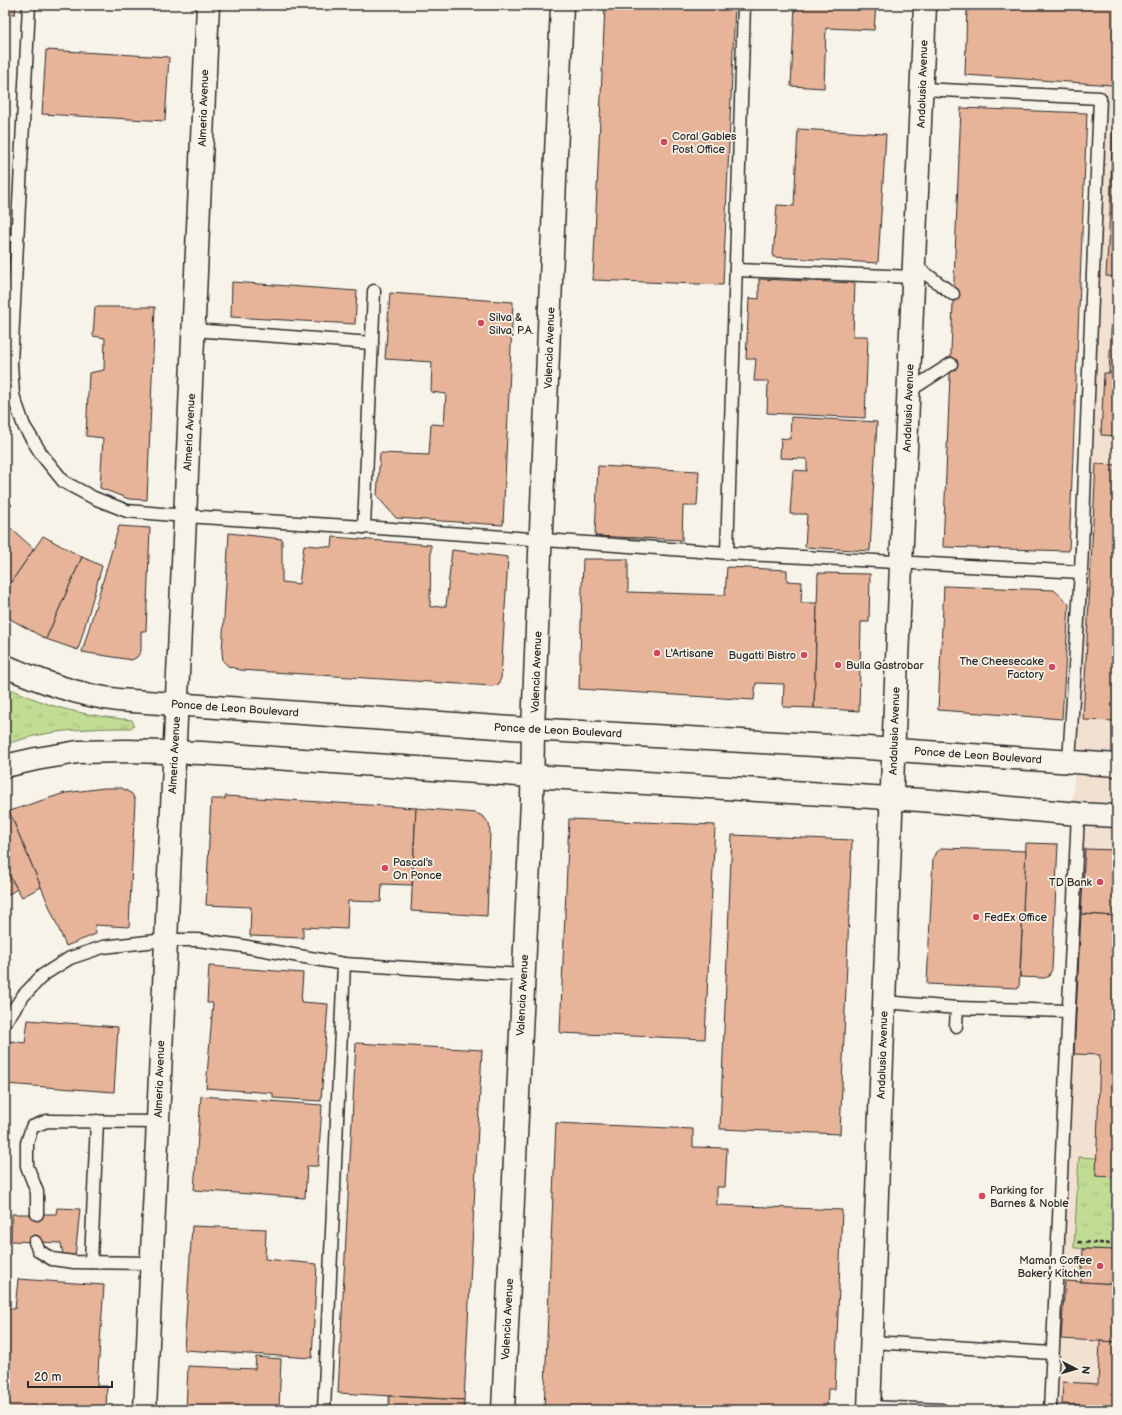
<svg xmlns="http://www.w3.org/2000/svg" width="1122" height="1415" font-family="'Balsamiq Sans',sans-serif">
	<defs>
		<pattern id="grass-tufts" width="24" height="20" patternUnits="userSpaceOnUse"><rect width="24" height="20" fill="#c1dc93"/><path d="M3 7l-1-3M5 7V3M7 7l1-3M15 17l-1-3M17 17v-4M19 17l1-3" fill="none" stroke="#a6bd7f"/></pattern>
	</defs>
	<rect width="100%" height="100%" fill="#f7f3e8"/>
	<filter id="ink" filterUnits="userSpaceOnUse"><feTurbulence type="fractalNoise" baseFrequency=".025" numOctaves="2"/><feDisplacementMap in="SourceGraphic" scale="8" xChannelSelector="R" yChannelSelector="G"/><feConvolveMatrix kernelMatrix="1 2 1 2 8 2 1 2 1" color-interpolation-filters="sRGB"/></filter>
	<g filter="url(#ink)">
		<path fill="#f2e0d0" d="M1107 5H1117V1410H1047Z"/>
		<g fill="url(#grass-tufts)" stroke="#76845f">
			<path d="M5 687C19 692 33 699 48 704 75 713 103 717 132 720L134 725 131 728C102 728 73 729 44 734 31 736 18 741 5 744Z"/>
			<path d="M1079 1157 1097 1158 1096 1176 1117 1177V1250L1074 1248Z"/>
		</g>
		<g fill="#e7b499" stroke="#2b2b2b">
			<path d="M5 5H16L15 14H5Z"/>
			<path d="M605 5H735L723 285 593 280Z"/>
			<path d="M795 5H876L874 30 826 28 824 88 791 86Z"/>
			<path d="M967 5H1117V116H1113V85L965 75Z"/>
			<path d="M46 50 169 57 165 121 42 114Z"/>
			<path d="M961 108 1087 113 1069 551 943 547Z"/>
			<path d="M1113 116H1117V214L1110 213Z"/>
			<path d="M798 129 886 134 878 263 773 257 777 205 794 206Z"/>
			<path d="M1110 213 1117 214V277L1106 276Z"/>
			<path d="M1114 277H1117V373H1109Z"/>
			<path d="M759 279 855 283 853 336H868L865 418 767 413 768 381H754L756 359H746L749 298 759 299Z"/>
			<path d="M232 282 357 291 355 324 231 317Z"/>
			<path d="M390 293 513 302 503 525 396 518 377 496 380 453 429 455 431 424 444 425 446 394 431 392 432 362 385 359Z"/>
			<path d="M95 307H155L147 500 129 499 100 488 103 438 86 436 89 373 104 370 105 338 93 336Z"/>
			<path d="M1104 373H1117V436L1101 435Z"/>
			<path d="M791 417 877 422 870 551 805 547 807 514H790L793 470 807 471V459L780 458 781 438 790 439Z"/>
			<path d="M1096 464 1117 465V721L1083 720Z"/>
			<path d="M598 466 699 471 697 506H683L682 540 595 536Z"/>
			<path d="M5 497 12 505 5 511Z"/>
			<path d="M5 523 34 549 5 591Z"/>
			<path d="M119 526 150 528 146 631H141V651L137 657 132 660 82 652Z"/>
			<path d="M229 533 282 539V582L299 584 304 545 332 547 333 537 431 545 430 607 446 606 452 550 508 557 501 678 498 685 492 686 240 670 228 666 223 661 222 652Z"/>
			<path d="M43 536 82 557 46 639 5 616V591Z"/>
			<path d="M82 557 102 566 78 650 46 639Z"/>
			<path d="M583 559H628V592L725 595 727 567 787 570V581L802 582 801 603H817L814 708 783 707 784 684 756 683 754 700 579 689Z"/>
			<path d="M818 573 870 574 869 622H861L859 711 814 708Z"/>
			<path d="M944 586 1054 590 1069 604 1062 719 938 710Z"/>
			<path d="M104 788H122L132 794 135 800 129 927 95 925 96 934 66 946 9 811 65 793Z"/>
			<path d="M225 796 416 808 412 885 382 884 381 902 348 901 347 929 303 927V938L250 936 251 907 206 905 211 799H225Z"/>
			<path d="M416 808 476 813 484 817 489 824 490 832 487 916 411 911Z"/>
			<path d="M9 811 41 887 22 897 5 868V813Z"/>
			<path d="M569 819 715 825 705 1039 560 1033Z"/>
			<path d="M732 835 852 840 840 1134 720 1129Z"/>
			<path d="M1026 843 1058 844 1052 969 1049 976 1045 978 1020 977Z"/>
			<path d="M943 848 1026 851 1019 988 927 984 933 858 936 852Z"/>
			<path d="M1085 849 1117 850V916L1081 914Z"/>
			<path d="M5 868 17 889 5 897Z"/>
			<path d="M5 912 10 918 5 923Z"/>
			<path d="M1081 914 1117 916V1177L1096 1176 1100 1055 1074 1054Z"/>
			<path d="M209 966 303 973 301 1002 328 1004 321 1101 273 1098V1093L206 1088 213 1003H207Z"/>
			<path d="M28 1020 118 1027 114 1092 5 1084V1058L11 1041 25 1043Z"/>
			<path d="M356 1043 482 1050 464 1400 338 1393Z"/>
			<path d="M201 1096 322 1105 318 1166H307L305 1198 194 1190Z"/>
			<path d="M556 1123 693 1129V1147L727 1148 725 1187H717V1205L842 1210 835 1389H828L827 1410H544Z"/>
			<path d="M57 1208 80 1209 75 1257 63 1256 61 1243 11 1241 12 1214H56Z"/>
			<path d="M192 1226 266 1229 265 1259 317 1264 312 1358 184 1350Z"/>
			<path d="M1083 1249 1117 1250V1284L1081 1282Z"/>
			<path d="M18 1279 104 1285 97 1386H107L106 1410H5V1308L15 1309Z"/>
			<path d="M1065 1281 1117 1284V1342L1061 1339Z"/>
			<path d="M1100 1341 1117 1342V1407L1062 1404 1063 1382 1098 1384Z"/>
			<path d="M256 1357 281 1359 279 1410H186L188 1366 255 1369Z"/>
			<path d="M389 1396 464 1400V1410H389Z"/>
			<path d="M1078 1405 1117 1407V1410H1078Z"/>
		</g>
		<g fill="none" stroke-linecap="round" stroke-linejoin="round">
			<g stroke="#2b2b2b" stroke-width="15">
				<g id="lane">
					<path d="M29 5 11 363 13 395 24 426 42 455 64 482 94 498 127 511 185 516 364 527 727 553 1081 572"/>
					<path d="M922 89 1100 98 1081 572 1069 761"/>
					<path d="M914 265 953 294"/>
					<path d="M736 270 913 277"/>
					<path d="M193 330 372 343"/>
					<path d="M909 391 951 364"/>
					<path d="M364 527 374 291"/>
					<path d="M727 553 744 5"/>
					<path d="M884 1002 957 1008 956 1026"/>
					<path d="M957 1008 1068 1011"/>
					<path d="M5 1022 23 996 43 975 70 958 103 947 165 940H197L237 945 344 964 523 975"/>
					<path d="M37 1214V1192L27 1166V1143L32 1127 47 1121 157 1122"/>
					<path d="M35 1242 39 1251 52 1259 74 1262 152 1263"/>
					<path d="M91 1262 97 1121"/>
					<path d="M872 1342 1052 1353"/>
					<path d="M870 1407 942 1410"/>
					<path d="M324 1410 344 964"/>
					<path d="M1050 1410 1078 814"/>
				</g>
			</g>
			<g stroke="#2b2b2b" stroke-width="25">
				<g id="street">
					<path d="M145 1410 208 5"/>
					<path d="M503 1410 532 801 533 729 562 5"/>
				</g>
			</g>
			<g stroke="#2b2b2b" stroke-width="25">
				<g id="secondary">
					<path d="M5 666C42 682 78 695 118 700L511 728 867 748 1117 765"/>
					<path d="M5 766 36 759 78 752 126 751 202 753 532 776 921 800 1078 814 1117 816"/>
					<path d="M869 1410 895 706 925 5"/>
				</g>
			</g>
			<path stroke="#2b2b2b" stroke-width="2.5" stroke-dasharray="4 3" stroke-linecap="butt" d="M1078 1242 1117 1244"/>
			<use href="#lane" stroke="#f7f3e8" stroke-width="12"/>
			<use href="#street" stroke="#f7f3e8" stroke-width="22"/>
			<use href="#secondary" stroke="#f7f3e8" stroke-width="22"/>
		</g>
	</g>
	<g fill="#d1495b" stroke="#f7f3e8" stroke-width="1.5">
		<circle cx="664" cy="142" r="4"/>
		<circle cx="481" cy="323" r="4"/>
		<circle cx="657" cy="653" r="4"/>
		<circle cx="804" cy="655" r="4"/>
		<circle cx="838" cy="665" r="4"/>
		<circle cx="1052" cy="667" r="4"/>
		<circle cx="385" cy="868" r="4"/>
		<circle cx="1100" cy="882" r="4"/>
		<circle cx="976" cy="917" r="4"/>
		<circle cx="982" cy="1196" r="4"/>
		<circle cx="1100" cy="1266" r="4"/>
	</g>
	<g text-anchor="middle" stroke-width="3.5" stroke-linejoin="round" paint-order="stroke">
		<g font-size="11" fill="#2b2b2b" stroke="#f7f3e8">
			<text transform="translate(922 84) rotate(-88)" y="4">Andalusia Avenue</text>
			<text transform="translate(203 108) rotate(-88)" y="4">Almeria Avenue</text>
			<text transform="translate(549 348) rotate(-88)" y="4">Valencia Avenue</text>
			<text transform="translate(908 408) rotate(-88)" y="4">Andalusia Avenue</text>
			<text transform="translate(189 432) rotate(-87)" y="4">Almeria Avenue</text>
			<text transform="translate(536 672) rotate(-88)" y="4">Valencia Avenue</text>
			<text transform="translate(235 708) rotate(4)" y="4">Ponce de Leon Boulevard</text>
			<text transform="translate(558 730) rotate(3)" y="4">Ponce de Leon Boulevard</text>
			<text transform="translate(894 731) rotate(-88)" y="4">Andalusia Avenue</text>
			<text transform="translate(174 755) rotate(-87)" y="4">Almeria Avenue</text>
			<text transform="translate(978 755) rotate(4)" y="4">Ponce de Leon Boulevard</text>
			<text transform="translate(522 995) rotate(-87)" y="4">Valencia Avenue</text>
			<text transform="translate(882 1055) rotate(-88)" y="4">Andalusia Avenue</text>
			<text transform="translate(159 1079) rotate(-88)" y="4">Almeria Avenue</text>
			<text transform="translate(507 1319) rotate(-87)" y="4">Valencia Avenue</text>
		</g>
		<g font-size="11" fill="#2b2b2b" stroke="#f7f3e8" text-anchor="start">
			<text x="672" y="140">Coral Gables<tspan x="672" dy="13">Post Office</tspan></text>
			<text x="489" y="321">Silva &amp;<tspan x="489" dy="13">Silva, P.A.</tspan></text>
			<text x="665" y="657">L'Artisane</text>
			<text x="796" y="659" text-anchor="end">Bugatti Bistro</text>
			<text x="1044" y="665" text-anchor="end">The Cheesecake<tspan x="1044" dy="13">Factory</tspan></text>
			<text x="846" y="669">Bulla Gastrobar</text>
			<text x="393" y="866">Pascal's<tspan x="393" dy="13">On Ponce</tspan></text>
			<text x="1092" y="886" text-anchor="end">TD Bank</text>
			<text x="984" y="921">FedEx Office</text>
			<text x="990" y="1194">Parking for<tspan x="990" dy="13">Barnes &amp; Noble</tspan></text>
			<text x="1092" y="1264" text-anchor="end">Maman Coffee<tspan x="1092" dy="13">Bakery Kitchen</tspan></text>
		</g>
	</g>
	<rect width="1122" height="1415" fill="none" stroke="#f7f3e8" stroke-width="20"/>
	<rect x="10" y="10" width="1102" height="1395" fill="none" stroke="#2b2b2b" stroke-width="1.5" filter="url(#ink)"/>
	<g transform="translate(1076 1369) rotate(96)" stroke="#f7f3e8" stroke-width="3" paint-order="stroke">
	<path d="M0-3L7 15L0 10L-7 15Z" fill="#2b2b2b"/>
	<text y="-6" font-size="11" font-weight="bold" text-anchor="middle" fill="#2b2b2b">N</text>
	</g>
	<path d="M28 1381v6h84v-6" fill="none" stroke="#2b2b2b" stroke-width="2"/>
	<text x="34" y="1381" font-size="12" fill="#2b2b2b" stroke="#f7f3e8" stroke-width="3" paint-order="stroke">20 m</text>
</svg>
